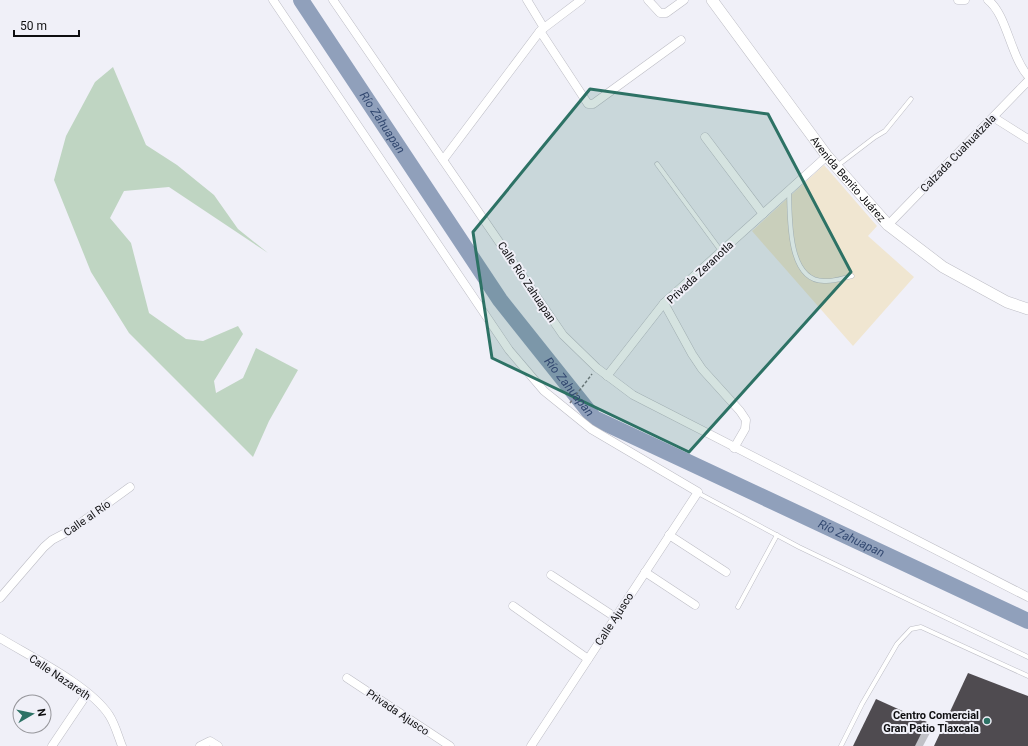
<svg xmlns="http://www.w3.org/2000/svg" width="1028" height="746" font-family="Roboto,sans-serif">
	<rect width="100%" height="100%" fill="#f0f0f8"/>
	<path fill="#f0e6d1" d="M824 165 877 226 868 236 914 277 853 346 752 231Z"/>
	<path fill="#bfd5c2" d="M113 67 146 145 177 165 214 195 238 229 268 253 169 187 124 191 110 218 131 243 149 313 186 339 203 341 238 326 243 334 214 381 216 393 243 378 256 348 298 370 269 421 253 457 129 333 91 272 54 180 66 136 95 82Z"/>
	<path fill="#0003" d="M926 723 932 729 923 746H854Z"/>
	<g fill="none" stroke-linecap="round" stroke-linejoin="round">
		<path stroke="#90a0bb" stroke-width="16" id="s1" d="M301 0 500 300 594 418 1028 621"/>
	</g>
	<g fill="#4f4b50">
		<path d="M968 673 1028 696V746H934Z"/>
		<path d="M876 699 927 722 915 746H853Z"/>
	</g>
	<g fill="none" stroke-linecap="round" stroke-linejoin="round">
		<g stroke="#bdbdc5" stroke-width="5">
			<g id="service">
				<path d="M657 164 721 251"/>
				<path d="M837 166 875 137 885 131 911 99"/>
				<path d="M789 191C790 216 787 281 824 281 833 282 843 278 852 276"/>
				<path d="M698 493 799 547 1028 657"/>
				<path d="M738 607 777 535"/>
				<path d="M841 746 862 704 897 644 911 629 921 627 1028 676"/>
			</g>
		</g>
		<g stroke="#bdbdc5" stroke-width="9">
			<g id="minor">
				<path d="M273 0 509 350 544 391 591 429 698 492 531 746"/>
				<path d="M333 0 563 335 597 368 633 395 1028 597"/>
				<path d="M527 0 544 28"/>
				<path d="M648 0 660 13H666L684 0"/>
				<path d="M958 0H965"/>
				<path d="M988 0C1007 15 1010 55 1028 76"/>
				<path d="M540 31 588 104H593L681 40"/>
				<path d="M993 117 1028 139"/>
				<path d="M705 137 763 214"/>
				<path d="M443 160 540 31 581 0"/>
				<path d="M888 225 1028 81"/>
				<path d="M664 303 692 354 702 369 740 411 746 420 745 429 734 448"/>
				<path d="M607 376 664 303 827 156"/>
				<path d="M669 535 726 572"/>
				<path d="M645 572 695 605"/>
				<path d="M551 575 615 617"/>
				<path d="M0 598 44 547 52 540 71 530 130 487"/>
				<path d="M513 606 588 659"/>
				<path d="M0 638C31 657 89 685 109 715 115 724 118 736 122 746"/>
				<path d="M347 678 450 746"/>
				<path d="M52 746 87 694"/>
				<path d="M200 746 210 741 218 746"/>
			</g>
		</g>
		<g stroke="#bdbdc5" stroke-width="12">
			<g id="secondary">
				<path id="s2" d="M712 0 827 156 888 225 943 267 1007 302 1028 309"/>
			</g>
		</g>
		<path stroke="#75757a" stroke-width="1.5" stroke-dasharray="3 2" stroke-linecap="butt" d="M570 403 592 374"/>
		<use href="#service" stroke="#fff" stroke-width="4"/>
		<use href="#minor" stroke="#fff" stroke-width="8"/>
		<use href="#secondary" stroke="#fff" stroke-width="11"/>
	</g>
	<path fill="#2d7265" fill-opacity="0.2" stroke="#2d7265" stroke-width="3" stroke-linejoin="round" d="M590 89 768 114 851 272 689 452 492 358 473 232Z"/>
	<circle fill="#2d7265" stroke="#f0f0f8" stroke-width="1.5" cx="987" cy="721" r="4"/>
	<g text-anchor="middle" stroke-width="4" stroke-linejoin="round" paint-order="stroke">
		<g font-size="11" fill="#0e0e10" stroke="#f0f0f8">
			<text transform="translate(958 153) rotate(-46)" y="4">Calzada Cuahuatzala</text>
			<text dy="4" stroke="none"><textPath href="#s2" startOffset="225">Avenida Benito Juárez</textPath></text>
			<text transform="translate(700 272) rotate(-43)" y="4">Privada Zeranotla</text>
			<text transform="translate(527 282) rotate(56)" y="4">Calle Río Zahuapan</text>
			<text transform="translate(87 518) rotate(-35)" y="4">Calle al Río</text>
			<text transform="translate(614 619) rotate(-57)" y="4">Calle Ajusco</text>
			<text transform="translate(60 677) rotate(34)" y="4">Calle Nazareth</text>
			<text transform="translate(398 712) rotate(34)" y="4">Privada Ajusco</text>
		</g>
		<g font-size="11" font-weight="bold" fill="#0e0e10" stroke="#f0f0f8" text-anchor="end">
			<text x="979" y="719">Centro Comercial<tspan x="979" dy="13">Gran Patio Tlaxcala</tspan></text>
		</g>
		<g font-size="12" font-style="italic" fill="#334971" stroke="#f0f0f8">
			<text dy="4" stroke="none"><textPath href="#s1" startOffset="147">Río Zahuapan</textPath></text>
			<text dy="4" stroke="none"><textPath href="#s1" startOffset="471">Río Zahuapan</textPath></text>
			<text dy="4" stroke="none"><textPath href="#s1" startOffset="795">Río Zahuapan</textPath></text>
		</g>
	</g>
	<g transform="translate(32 714) rotate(81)"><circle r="19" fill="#f0f0f8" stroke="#96969b"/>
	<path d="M0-3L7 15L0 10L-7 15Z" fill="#2d7265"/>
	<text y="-6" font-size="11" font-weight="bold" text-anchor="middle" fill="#0e0e10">N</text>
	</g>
	<path d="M14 30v6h65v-6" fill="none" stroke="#0e0e10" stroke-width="2"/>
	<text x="20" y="30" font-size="12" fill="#0e0e10" stroke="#f0f0f8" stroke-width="3" paint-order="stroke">50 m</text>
</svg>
